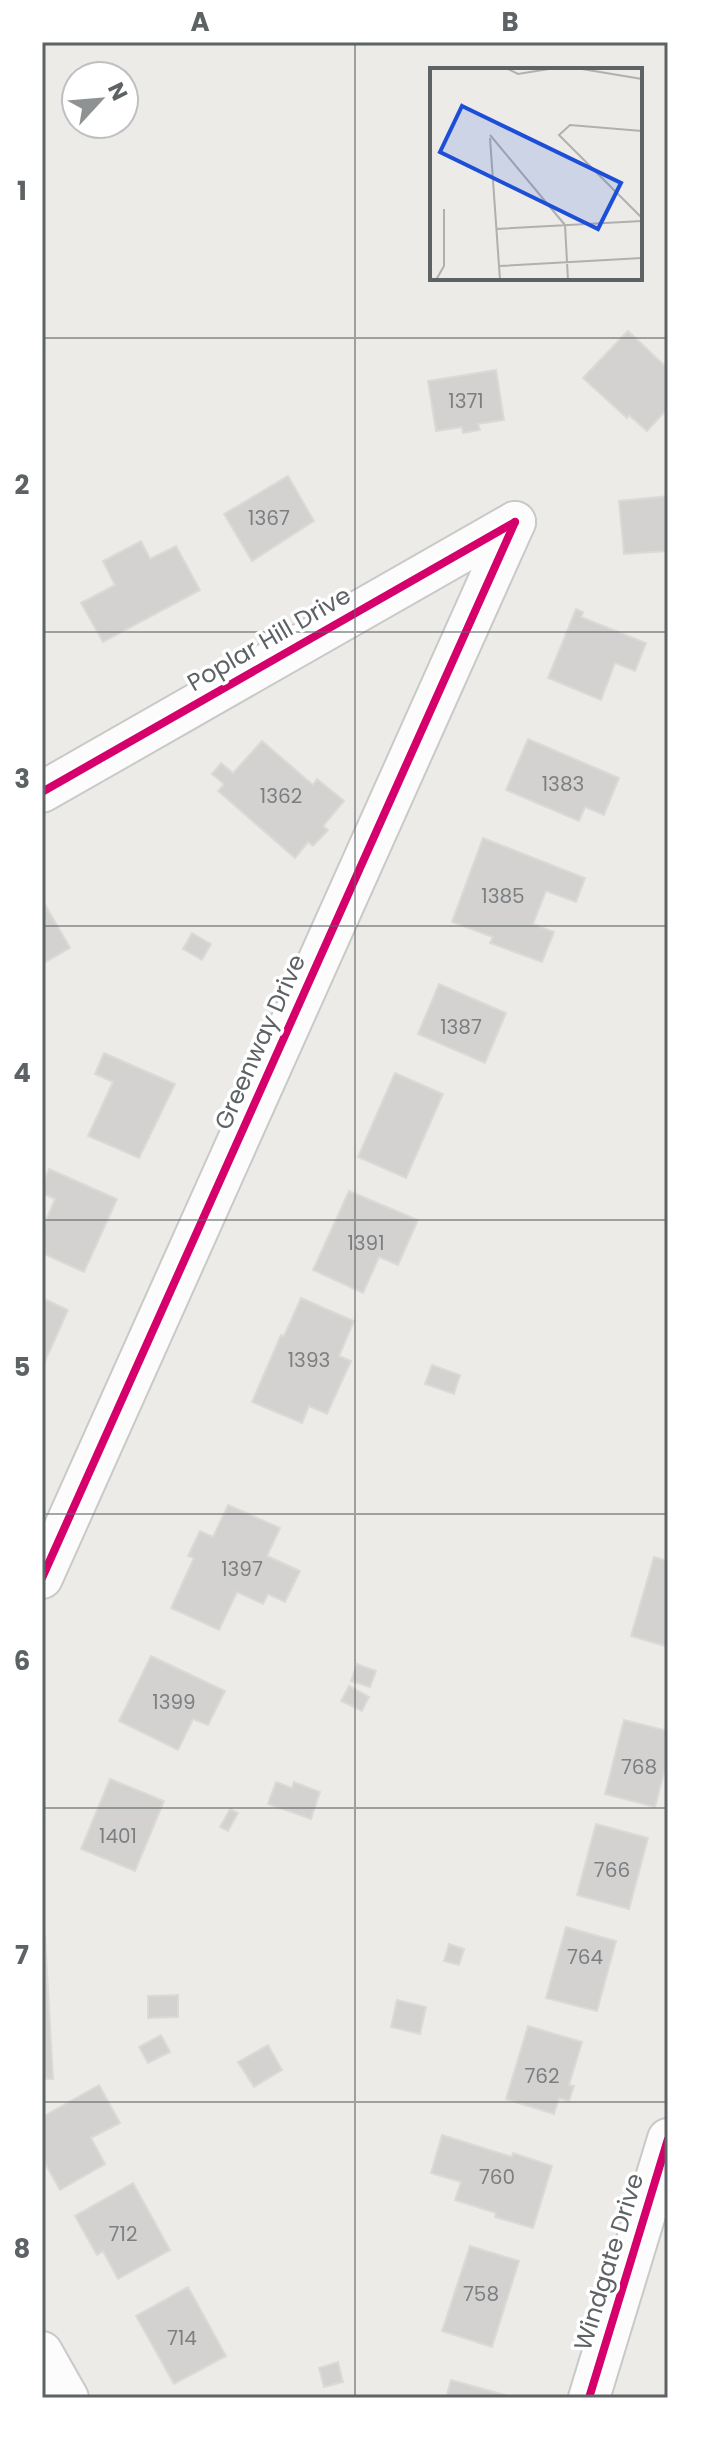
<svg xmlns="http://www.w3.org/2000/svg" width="710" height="2440" font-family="Poppins,sans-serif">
	<rect width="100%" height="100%" fill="#edebe8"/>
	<g fill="#d3d2d1" stroke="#dcdad7" stroke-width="2">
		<path d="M628 331 668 369V408L647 431 629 415 627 418 583 378Z"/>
		<path d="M496 370 504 420 478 424 480 430 463 433 462 427 436 431 428 381Z"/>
		<path d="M288 476 314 521 252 561 224 514Z"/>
		<path d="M668 496V551L624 554 619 501Z"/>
		<path d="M141 541 150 559 176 546 200 590 103 642 81 603 115 585 103 561Z"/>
		<path d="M576 609 583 612 581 617 646 643 635 671 615 663 601 700 548 678Z"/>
		<path d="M528 739 619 778 604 815 585 807 579 821 506 790Z"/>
		<path d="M262 741 313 785 317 779 344 801 323 826 328 830 313 846 308 842 295 858 218 791 224 784 212 774 221 763 233 773Z"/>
		<path d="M483 838 585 878 576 902 546 891 533 924 554 932 542 962 490 943 493 937 452 922Z"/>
		<path d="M43 901 70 948 42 964V902Z"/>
		<path d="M192 933 211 944 202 960 183 949Z"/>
		<path d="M439 984 506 1013 485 1063 418 1034Z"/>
		<path d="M104 1053 175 1084 139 1158 88 1136 113 1082 95 1074Z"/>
		<path d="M395 1073 443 1094 406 1178 358 1157Z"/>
		<path d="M49 1169 117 1199 84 1272 42 1253V1230L55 1199 42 1193V1184Z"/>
		<path d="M349 1191 418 1220 398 1265 379 1257 363 1293 313 1270Z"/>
		<path d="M42 1298 68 1310 42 1368Z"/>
		<path d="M301 1298 354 1321 339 1356 351 1361 327 1414 309 1406 302 1423 252 1402 281 1335 284 1336Z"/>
		<path d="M432 1365 460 1375 454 1394 425 1384Z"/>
		<path d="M228 1505 280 1528 267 1556 300 1571 285 1602 268 1594 263 1604 237 1592 219 1630 171 1608 194 1558 188 1556 200 1531 213 1537Z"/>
		<path d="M654 1557 668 1561V1647L631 1636Z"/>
		<path d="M151 1656 225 1691 208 1725 193 1719 178 1750 119 1721Z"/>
		<path d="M357 1664 376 1671 370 1687 351 1681Z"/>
		<path d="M349 1686 369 1697 362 1711 341 1701Z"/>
		<path d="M624 1720 668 1731V1757L655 1807 605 1794Z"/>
		<path d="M110 1779 164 1801 135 1871 81 1849Z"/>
		<path d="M276 1782 292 1788 294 1782 320 1792 311 1819 268 1804Z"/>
		<path d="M230 1809 238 1813 228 1831 220 1827Z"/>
		<path d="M596 1824 648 1838 629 1909 577 1895Z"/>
		<path d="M566 1927 616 1941 597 2011 546 1998Z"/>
		<path d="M42 1936H45L53 2079H42Z"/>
		<path d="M449 1944 464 1949 459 1965 444 1961Z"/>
		<path d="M178 1995V2017L148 2018V1996Z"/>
		<path d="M397 2000 426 2007 420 2034 391 2027Z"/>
		<path d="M528 2026 582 2042 569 2085 574 2086 569 2101 559 2098 554 2114 506 2099Z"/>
		<path d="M161 2035 170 2052 148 2063 139 2047Z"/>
		<path d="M268 2045 282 2070 254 2087 238 2062Z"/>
		<path d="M99 2085 120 2123 91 2138 105 2164 60 2190 42 2158V2117Z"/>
		<path d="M442 2135 512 2157 513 2153 552 2166 533 2228 495 2217 496 2213 455 2200 461 2182 431 2173Z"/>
		<path d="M133 2183 170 2250 118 2279 103 2251 97 2255 75 2216Z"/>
		<path d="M470 2246 519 2261 492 2347 442 2331Z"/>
		<path d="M188 2287 226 2356 174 2384 136 2316Z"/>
		<path d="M338 2362 343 2382 324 2387 319 2368Z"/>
		<path d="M451 2380 505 2395 504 2398H446Z"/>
	</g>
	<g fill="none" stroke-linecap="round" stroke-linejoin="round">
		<g stroke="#c9c9c8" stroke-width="44">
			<g id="minor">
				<path d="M42 792 515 522"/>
				<path d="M42 1578 515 522"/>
				<path d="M42 2352 68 2398"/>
				<path d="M589 2398 668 2139"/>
			</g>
		</g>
		<use href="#minor" stroke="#fcfcfc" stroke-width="40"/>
		<g stroke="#fff" stroke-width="13">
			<g id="cycleway">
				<path d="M42 792 515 522"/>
				<path d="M42 1578 515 522"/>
				<path d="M589 2398 668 2139"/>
			</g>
		</g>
		<use href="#cycleway" stroke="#d6006c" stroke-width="8"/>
	</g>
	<path fill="none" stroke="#5d6265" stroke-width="2" stroke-opacity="0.55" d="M355 42V2398M42 338H668M42 632H668M42 926H668M42 1220H668M42 1514H668M42 1808H668M42 2102H668"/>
	<g text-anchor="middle" stroke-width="7" stroke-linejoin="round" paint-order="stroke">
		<g font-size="20" fill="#7c7f81">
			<text x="466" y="408">1371</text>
			<text x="269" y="525">1367</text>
			<text x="563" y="791">1383</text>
			<text x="281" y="803">1362</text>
			<text x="503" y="903">1385</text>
			<text x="461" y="1034">1387</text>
			<text x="366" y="1250">1391</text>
			<text x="309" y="1367">1393</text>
			<text x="242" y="1576">1397</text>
			<text x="174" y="1709">1399</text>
			<text x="639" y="1774">768</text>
			<text x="118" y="1843">1401</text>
			<text x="612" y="1877">766</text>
			<text x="585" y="1964">764</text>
			<text x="542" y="2083">762</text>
			<text x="497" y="2184">760</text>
			<text x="123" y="2241">712</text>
			<text x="481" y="2301">758</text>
			<text x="182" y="2345">714</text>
		</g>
		<g font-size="24" fill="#5d6265" stroke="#fff">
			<text transform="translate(269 639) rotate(-30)" y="8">Poplar Hill Drive</text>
			<text transform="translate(260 1042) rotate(-66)" y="8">Greenway Drive</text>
			<text transform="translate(609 2262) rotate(-73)" y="8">Windgate Drive</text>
		</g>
	</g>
	<g transform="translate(430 68)">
		<rect width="212" height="212" fill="#edebe8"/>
		<path fill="none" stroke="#afb0b0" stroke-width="2" d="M76 0 88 6 125 0M146 0 212 11M212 63 140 57 129 67 212 150M60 67 135 157 138 212M60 70 70 212M66 161 212 153M69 198 212 190M6 212 14 198V141"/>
		<path fill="#1d4ed8" fill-opacity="0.15" stroke="#1d4ed8" stroke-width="4" d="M32 38 191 115 168 161 10 84Z"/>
		<rect width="212" height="212" fill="none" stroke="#5d6265" stroke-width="4"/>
	</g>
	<rect width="710" height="2440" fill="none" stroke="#ffffff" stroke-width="88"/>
	<g transform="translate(100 100) rotate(64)"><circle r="38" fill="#ffffff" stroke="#bec0c1" stroke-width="2"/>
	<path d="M0-6L14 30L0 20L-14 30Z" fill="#8f9293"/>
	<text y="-12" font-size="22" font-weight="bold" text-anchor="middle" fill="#5d6265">N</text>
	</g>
	<rect x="44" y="44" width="622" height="2352" fill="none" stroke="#5d6265" stroke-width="3"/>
	<g font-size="26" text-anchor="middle" font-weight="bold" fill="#5d6265">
		<text x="200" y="31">A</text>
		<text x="510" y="31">B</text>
		<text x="22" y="200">1</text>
		<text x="22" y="494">2</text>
		<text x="22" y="788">3</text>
		<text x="22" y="1082">4</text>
		<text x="22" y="1376">5</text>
		<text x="22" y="1670">6</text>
		<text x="22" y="1964">7</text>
		<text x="22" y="2258">8</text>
	</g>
</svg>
